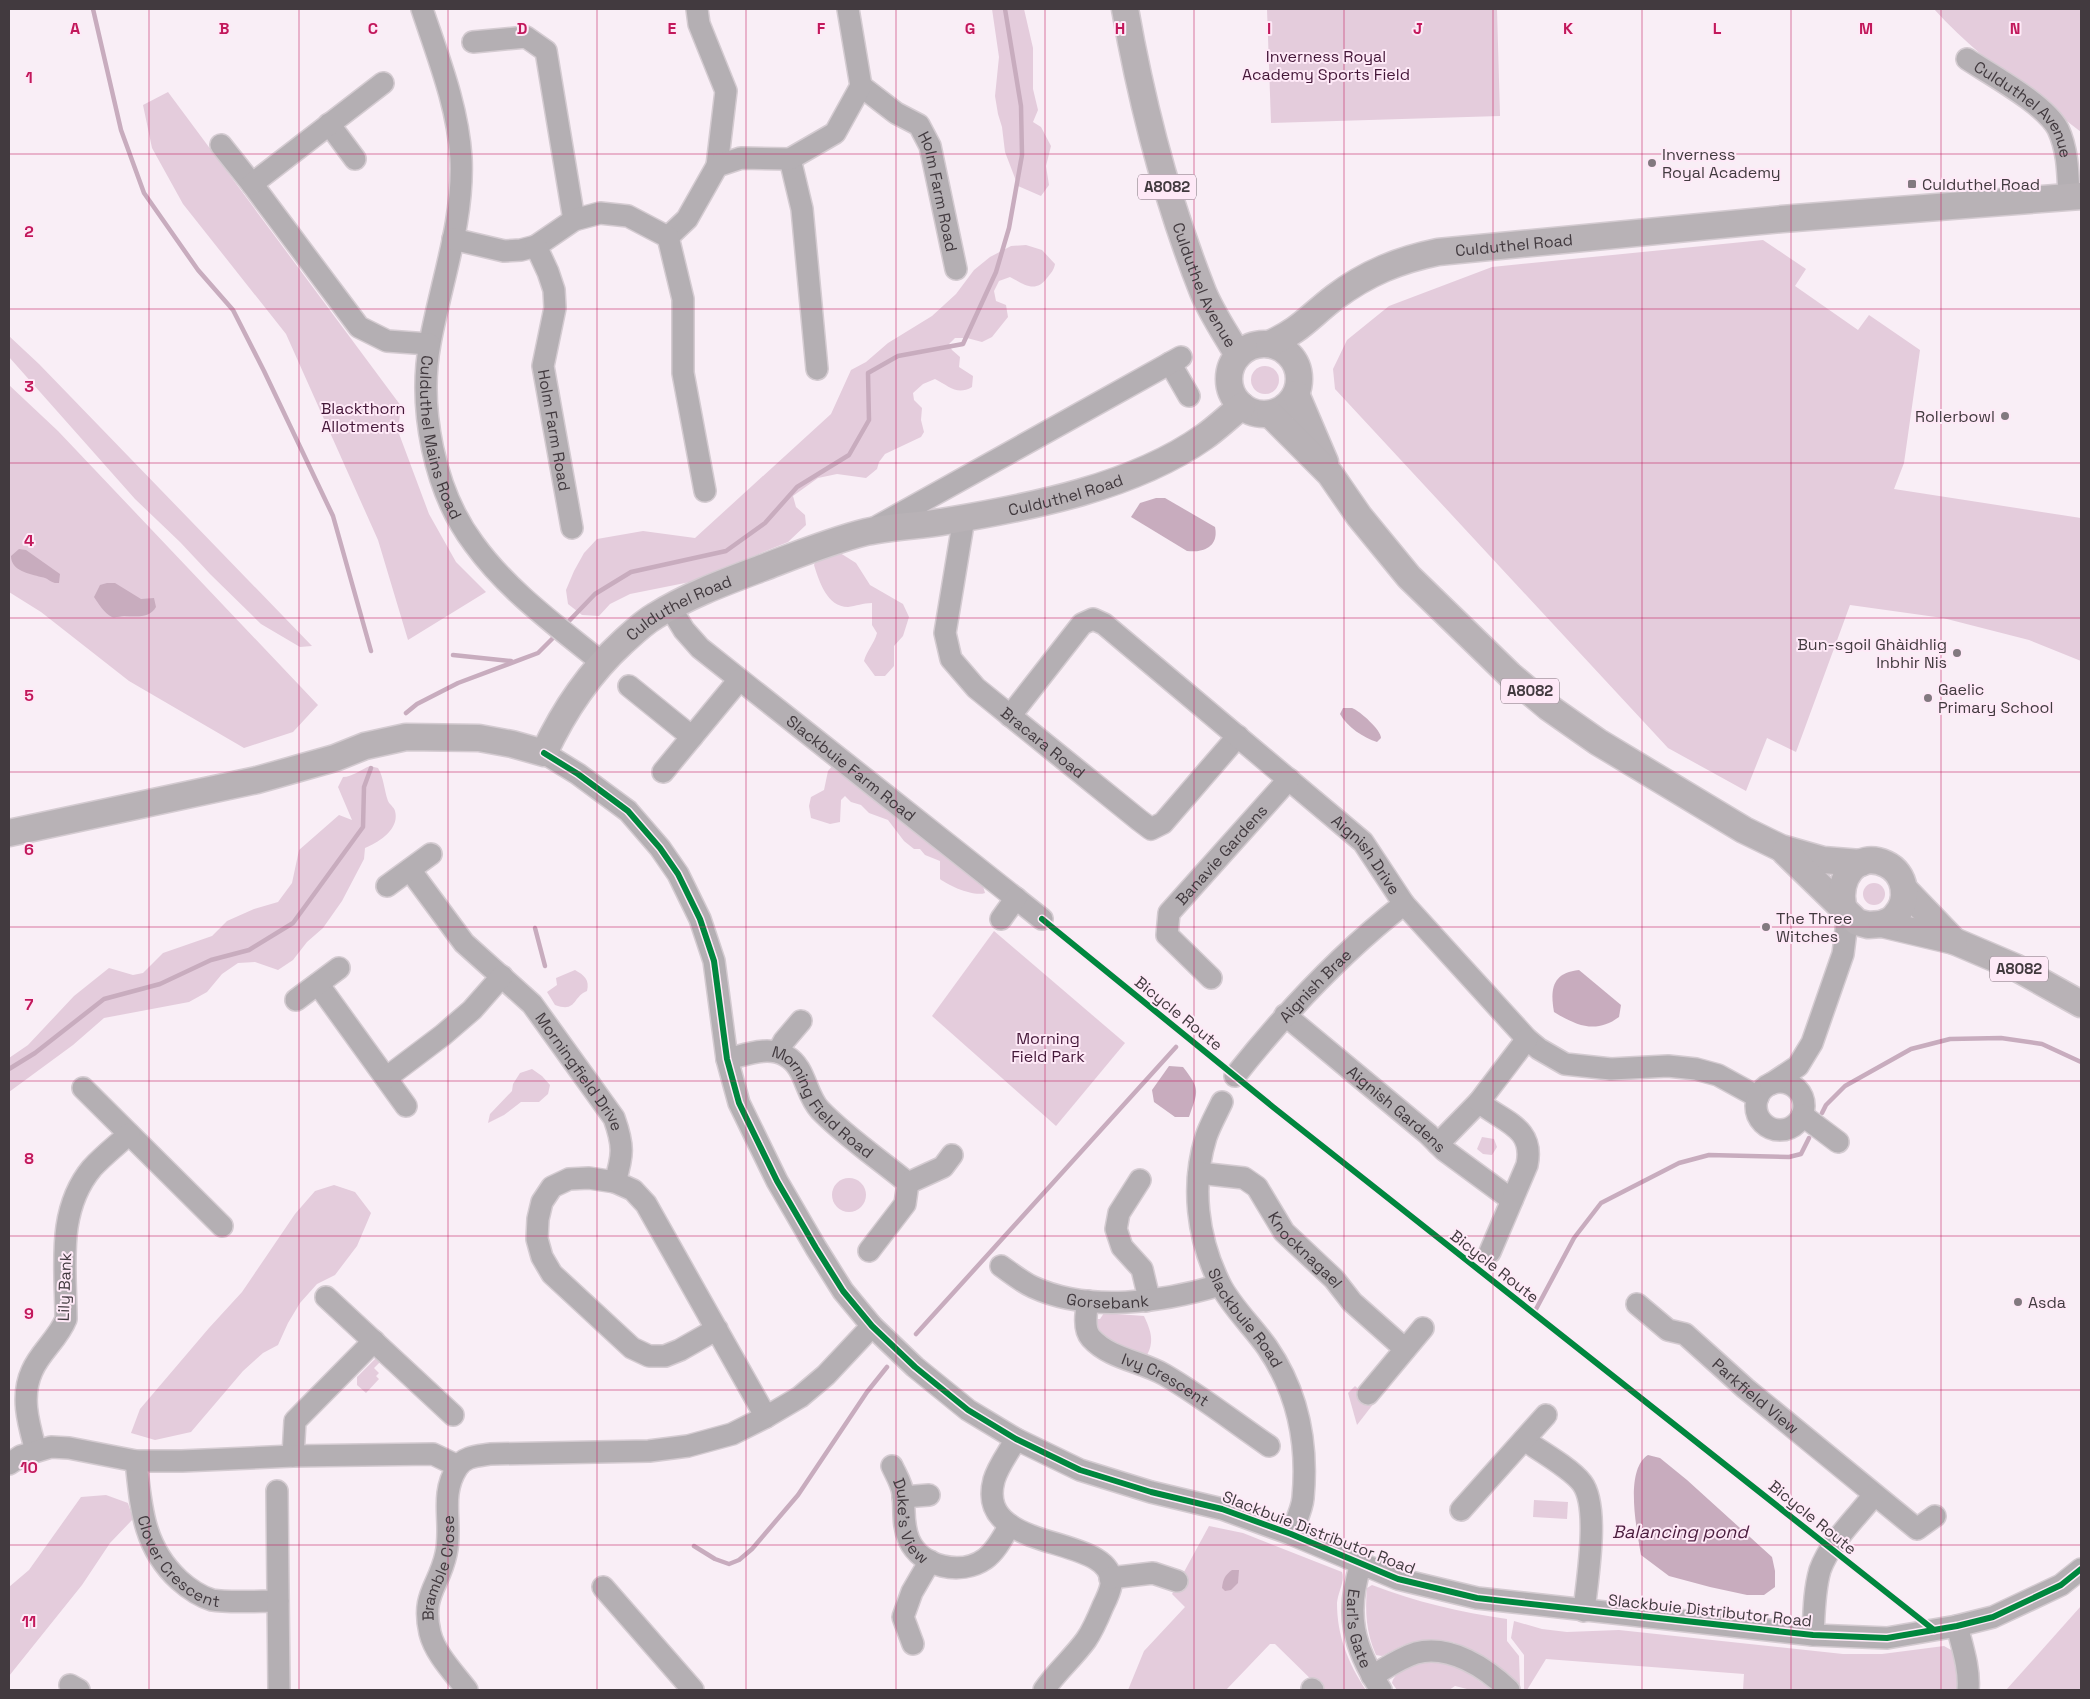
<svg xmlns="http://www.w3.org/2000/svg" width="2090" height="1699" font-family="'Space Grotesk',sans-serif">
	<rect width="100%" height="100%" fill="#f9eef6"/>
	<g fill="#e4ccdc">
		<path d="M992 9H1024L1033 48V89L1038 110 1033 122 1041 127 1051 146 1046 166 1049 185 1041 196 1018 186 1005 152 1002 127 998 114 995 96 999 57Z"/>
		<path d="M1267 9H1497L1500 116 1271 123Z"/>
		<path d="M1934 9H2081V132C2031 93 1976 56 1934 9Z"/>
		<path d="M168 92 401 406 398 431 429 514 456 562 486 592 408 640 378 540 286 334 183 204 152 148 143 105Z"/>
		<path d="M1763 240 1806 269 1795 286 1858 330 1869 315 1920 350 1904 463 1894 489 2081 518V661L2029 640 1943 618 1850 605 1796 752 1767 738 1746 791 1668 748 1335 389 1333 369 1347 340 1389 306 1492 267Z"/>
		<path d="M1026 245 1042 250 1055 264C1054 270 1051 273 1047 278 1035 294 1024 284 1010 277L999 281 994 291 996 301 1006 305 1008 317 992 337 982 342 967 338H955L949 344 952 350 960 357 959 367 973 376 972 387C957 396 949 386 935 379L923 384 913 393 914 400 922 408 921 420 924 432 921 437 885 454 879 462 877 469 866 478 837 474 818 478 793 496 796 507 805 515 806 525 788 542 761 553 705 579 630 594 610 604 599 616 582 615 568 604 566 590 574 571 584 553 597 539 643 531 695 538 831 414 851 370 866 362 888 343 932 316 956 294 974 270 990 257 1011 246Z"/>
		<path d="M9 336 39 364 312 646 300 647 261 624 210 574 180 542 135 499 9 357Z"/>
		<circle cx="1265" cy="380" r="14"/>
		<path d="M9 385 58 431 318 705 293 732 244 748 129 681 41 612 9 592Z"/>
		<path d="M837 551 856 563 870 585 903 604 909 617 903 636 894 646V666L885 676H875L864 661C867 650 874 644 877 633L872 625V603C863 603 856 606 848 607 827 607 819 581 814 565L818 554Z"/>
		<path d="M833 765 983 886 985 893C974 897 949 886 940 879V861L925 855 920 849H914L904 841 888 820 869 813 861 805 851 802 845 796 841 800 840 822 830 824 811 818 809 806 811 797 824 790 828 771Z"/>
		<path d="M370 766 378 768C384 778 384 790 388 801 390 805 394 807 395 811 400 829 379 842 365 848L364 859 342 901 323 928 307 942 293 960 278 970 255 962 238 963 222 974 207 992 189 1002 104 1018 73 1045 9 1092V1058L28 1045 74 996 109 968 133 975 143 973 163 953 212 936 227 921 254 909 278 902 292 883 299 850 339 815 352 820 338 787 343 777C352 777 362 769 370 766Z"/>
		<circle cx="1874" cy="894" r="11"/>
		<path d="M994 931 1125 1043 1056 1126 932 1016Z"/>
		<path d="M575 970C584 975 590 980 587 991 572 997 577 1013 555 1005L547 992 557 985 556 978Z"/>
		<path d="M532 1069 542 1076 550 1085 548 1094 539 1102H521L504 1115 488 1123 490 1114 512 1091 513 1084 520 1073Z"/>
		<path d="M1482 1137 1494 1139 1497 1147 1492 1155 1483 1154 1477 1149Z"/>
		<circle cx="849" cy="1195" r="17"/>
		<path d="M334 1185 355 1192 371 1213 357 1246 335 1275 317 1284 300 1303 288 1323 278 1345 263 1353 243 1371 191 1432 155 1440 131 1433 140 1409 209 1328 242 1292 295 1214 315 1191Z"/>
		<path d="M1104 1313 1144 1316C1151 1331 1155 1342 1146 1357 1133 1355 1108 1343 1100 1334 1096 1329 1095 1325 1095 1319H1100Z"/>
		<path d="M376 1358 380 1362 374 1368 379 1373 376 1376 379 1379 366 1393 357 1385V1377Z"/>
		<path d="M1355 1386 1374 1403 1357 1425 1348 1393Z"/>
		<path d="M106 1495 128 1503 133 1519 110 1543 82 1585 9 1676V1587L29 1570 81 1497Z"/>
		<path d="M1534 1500 1568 1502 1567 1519 1533 1517Z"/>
		<path d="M1209 1526 1243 1533 1342 1572C1345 1582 1338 1592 1337 1603 1337 1636 1348 1663 1366 1690H1322L1275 1644H1270L1226 1690H1128L1144 1651 1185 1607 1172 1594Z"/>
		<path d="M1372 1585C1416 1602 1460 1612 1507 1619V1641L1519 1656 1520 1685 1504 1671 1453 1642 1428 1640 1404 1645 1382 1656 1376 1655C1366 1632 1365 1612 1367 1588Z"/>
		<path d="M2081 1606V1690H2006Z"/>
		<path d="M1514 1621 1542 1629 1567 1632 1619 1630 1843 1654H1882L1944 1646 1953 1651 1959 1673 1957 1690H1743L1744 1674 1546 1659 1527 1690H1524V1655L1511 1638Z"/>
		<path d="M1420 1662H1441L1465 1671 1492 1690H1471L1455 1686 1449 1690H1397L1392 1683C1395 1671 1410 1667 1420 1662Z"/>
	</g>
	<g fill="#c8acbe">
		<path d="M1156 498H1165L1215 527C1219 546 1204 553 1187 551L1131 517 1140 503Z"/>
		<path d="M19 549 26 550 60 574 59 583C51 584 49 578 41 577 30 574 11 571 11 556Z"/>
		<path d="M107 583H115L141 599 154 598 156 607C149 619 136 616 124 616 120 616 116 618 112 617 105 614 98 603 94 597L100 585Z"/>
		<path d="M1343 708C1345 708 1350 708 1352 708 1360 711 1381 730 1381 738L1377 742C1364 738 1347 727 1340 714Z"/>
		<path d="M1579 970 1621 1005 1619 1017C1596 1034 1577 1026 1554 1012 1550 989 1552 973 1579 970Z"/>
		<path d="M1169 1066 1183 1067C1201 1090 1198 1091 1189 1117H1175L1154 1102 1152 1090Z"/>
		<path d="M1648 1455 1660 1458 1687 1480 1772 1557 1775 1571V1587L1764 1595H1747L1710 1587 1669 1576 1641 1555C1637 1531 1624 1470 1648 1455Z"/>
		<path d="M1232 1570H1239L1238 1583 1231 1590 1225 1591 1222 1588C1223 1579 1225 1575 1232 1570Z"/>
	</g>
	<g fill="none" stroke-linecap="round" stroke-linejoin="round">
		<g stroke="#c8acbe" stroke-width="4.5">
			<path d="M93 9 121 130 144 193 198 270 233 310 264 371 333 516 371 651"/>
			<path d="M569 621 595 594 631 572 726 551 765 523 797 487 849 455 869 420 868 373 898 356 963 344 996 272 1009 228 1022 155 1021 106 1005 9"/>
			<path d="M453 655 511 661"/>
			<path d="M406 713 417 704 458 683 538 653 554 637"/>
			<path d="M535 928 545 966"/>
			<path d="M9 1069 35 1053 104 999 160 984 211 960 249 950 293 923 363 827 364 787 371 768"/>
			<path d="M1822 1113 1826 1105 1845 1086 1911 1049 1950 1039 2001 1038 2042 1044 2081 1062"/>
			<path d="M1535 1311 1574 1238 1601 1203 1679 1163 1709 1155 1789 1157 1801 1154 1809 1138"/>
			<path d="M916 1334 1176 1047"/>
			<path d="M694 1546 715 1559 729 1564 739 1560 752 1549 798 1495 867 1392 887 1367"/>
		</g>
		<g stroke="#d4cbd1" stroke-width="24">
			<g id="minor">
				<path id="s1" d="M422 9C438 57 458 107 461 158 464 221 441 282 430 343 418 408 434 491 474 544 508 591 557 626 601 662"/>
				<path d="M697 9 699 24 726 91 717 166"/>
				<path d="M473 42 526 37 546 51 574 220"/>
				<path id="s2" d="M1967 59C1991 75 2045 104 2058 129 2068 150 2068 174 2069 197"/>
				<path id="s3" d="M861 86 896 113 919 125 930 146 956 269"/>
				<path d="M329 124 355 159"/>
				<path d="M221 145 252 184 359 327 387 341 429 344"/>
				<path d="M790 159 802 209 817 369"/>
				<path d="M252 184 383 83"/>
				<path d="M668 237 687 219 717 166 741 158 790 159 835 133 861 86 848 9"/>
				<path d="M453 239 504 251 521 250 536 246 574 220 600 213 628 216 668 237 683 299V373L705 491"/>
				<path id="s4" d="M536 246 548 272 554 290 555 308 543 366 572 528"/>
				<path d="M1170 363 1189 396"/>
				<path id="s5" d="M964 518 945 633 951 659 976 688 1139 820 1151 829 1163 823 1238 736"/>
				<path d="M878 526 1181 357"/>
				<path id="s6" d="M670 607 684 630 700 648 1042 919"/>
				<path d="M629 686 692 737"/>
				<path id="s7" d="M1010 716 1082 624 1093 619 1104 624 1363 842 1404 904 1527 1039 1539 1049 1565 1064 1611 1069 1668 1066 1696 1069 1718 1075 1758 1097"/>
				<path d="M544 753 578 774 628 811 660 848 678 874 700 919 714 961 727 1059 739 1103 777 1181 816 1248 843 1291 872 1326 915 1367 968 1410 1016 1439 1080 1470 1151 1492 1222 1509 1291 1534 1398 1579 1477 1598 1813 1635 1887 1638 1957 1626 1993 1617 2061 1585 2081 1569"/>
				<path d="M663 772 739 680"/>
				<path id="s8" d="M410 870 464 943 532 1004 614 1118C624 1146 623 1155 615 1182"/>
				<path d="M387 886 431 854"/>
				<path d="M1001 919 1016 898"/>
				<path id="s9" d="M1211 978 1167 935 1169 913 1289 779"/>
				<path d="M318 984 406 1106"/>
				<path d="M296 1000 339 968"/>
				<path id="s10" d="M1285 1015 1428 1134 1444 1150 1512 1200"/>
				<path d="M778 1052 784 1041 801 1021"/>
				<path id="s11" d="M727 1059C745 1055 769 1045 786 1056 806 1067 805 1094 820 1110 846 1137 879 1159 908 1183"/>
				<path id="s12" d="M1235 1076C1285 1013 1340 954 1404 904"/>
				<path d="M386 1078 443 1035 472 1010 502 976"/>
				<circle cx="1780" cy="1106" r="24"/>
				<path d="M1771 1084 1798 1066 1812 1043 1843 954 1848 914"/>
				<path d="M83 1088 222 1226"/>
				<path id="s13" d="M1222 1102C1217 1113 1210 1125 1206 1137 1191 1185 1197 1238 1220 1284 1230 1305 1253 1327 1267 1347 1298 1392 1308 1445 1303 1498 1302 1510 1295 1523 1291 1534"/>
				<path d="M1802 1115 1838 1142"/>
				<path d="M1438 1144 1479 1102"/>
				<path id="s14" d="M1199 1173 1244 1178 1257 1187 1284 1232 1334 1279 1352 1302 1405 1349"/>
				<path d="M1140 1180 1119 1213 1116 1229 1122 1247 1142 1269 1147 1290 1146 1301"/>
				<path d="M869 1251 905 1204 908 1183 943 1167 952 1155"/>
				<path d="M1490 1252 1527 1165C1535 1127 1503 1122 1479 1102L1527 1039"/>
				<path id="s15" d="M1001 1266C1011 1273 1022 1282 1033 1287 1089 1313 1163 1302 1220 1285"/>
				<path d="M326 1297 453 1415"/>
				<path id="s16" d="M1088 1301C1086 1312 1083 1329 1091 1338 1110 1359 1141 1361 1165 1375 1201 1396 1234 1422 1269 1446"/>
				<path id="s17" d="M1637 1304 1668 1330 1685 1334 1745 1388 1917 1529 1935 1516"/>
				<path d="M717 1329 680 1350 665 1356H649L632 1348 552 1274 542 1257 537 1239 538 1219 542 1202 552 1187 569 1179 589 1178 615 1182 633 1190 646 1204 766 1417"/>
				<path d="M1368 1394 1423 1328"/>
				<path d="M1016 1439C1009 1452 998 1466 994 1480 974 1556 1117 1532 1111 1585 1110 1592 1106 1600 1103 1606 1098 1618 1093 1630 1086 1640 1073 1658 1056 1672 1044 1690"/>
				<path d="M1524 1440C1539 1450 1572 1469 1582 1483 1600 1507 1587 1580 1584 1611"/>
				<path d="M36 1451C29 1425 20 1397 32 1371 40 1352 58 1339 66 1319 66 1268 56 1211 92 1168 103 1156 117 1145 129 1134"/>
				<path d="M293 1456 295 1421 374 1341"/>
				<path id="s18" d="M136 1461C141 1507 143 1547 179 1580 189 1589 199 1596 212 1600 227 1603 261 1601 278 1601"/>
				<path d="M9 1464 21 1456 51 1447 69 1448 136 1461H182L293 1456 433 1454 458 1466"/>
				<path id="s19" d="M892 1466C896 1475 902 1484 903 1494 905 1510 902 1524 909 1540 921 1567 961 1576 985 1559 996 1551 1003 1537 1010 1525"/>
				<path d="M277 1491 279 1690"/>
				<path d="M903 1497 929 1495"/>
				<path d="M1461 1510 1546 1415"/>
				<path id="s20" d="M1361 1564C1345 1613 1353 1647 1381 1690"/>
				<path d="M1110 1578 1153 1573 1177 1581"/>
				<path d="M603 1587 693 1690"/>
				<path d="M1957 1626C1962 1646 1970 1669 1968 1690"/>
				<path d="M1813 1635C1814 1614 1814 1591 1820 1570 1830 1542 1856 1518 1874 1495"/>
				<path d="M913 1644 903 1617 912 1592 930 1561"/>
				<path d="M1372 1676C1386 1668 1400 1658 1416 1653 1450 1644 1486 1668 1509 1690"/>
				<path d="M70 1685 79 1690"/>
				<path d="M1312 1689 1313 1690"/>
				<path id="s21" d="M467 1690C455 1674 435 1654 430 1633 421 1594 439 1587 446 1554 453 1524 439 1496 457 1468 464 1456 478 1456 490 1454L649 1451 688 1446 732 1434 766 1417 800 1397 826 1375 872 1326"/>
			</g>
		</g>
		<g stroke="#d4cbd1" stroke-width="29">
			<g id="major">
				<path id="s22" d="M1125 9C1142 105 1167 201 1203 292 1212 314 1226 334 1238 355"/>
				<circle cx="1264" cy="379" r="35"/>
				<path id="s23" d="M1269 344C1300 331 1310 316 1335 297 1367 273 1399 260 1438 252L1782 219 2081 196"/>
				<path d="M1296 394 1325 462"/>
				<path d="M1270 414 1330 474 1359 516 1409 577 1510 675 1548 707 1598 742 1744 830 1781 848 1823 860 1861 863"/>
				<path id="s24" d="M9 833 257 780 335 758 365 746 406 737 479 738 512 744 544 753C564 710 588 674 623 642 633 633 643 623 655 616 689 595 725 582 762 568 796 555 830 541 866 532 892 526 920 526 947 521 1031 507 1133 487 1204 437 1217 428 1229 416 1242 406"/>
				<path d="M1785 852 1857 922 1868 925 1882 924 1954 941 2015 967 2081 1004"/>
				<path d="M1905 890 1954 941"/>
				<path d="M1843 906C1837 879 1856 850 1886 864 1906 873 1910 901 1895 916 1892 920 1886 922 1882 924"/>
			</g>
		</g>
		<use href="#minor" stroke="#b4afb3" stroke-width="21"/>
		<use href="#major" stroke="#b8b2b6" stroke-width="26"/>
		<g stroke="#fee9f7" stroke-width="9">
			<g id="cycleway">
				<path d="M544 753 578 774 628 811 660 848 678 874 700 919 714 961 727 1059 739 1103 777 1181 816 1248 843 1291 872 1326 915 1367 968 1410 1016 1439 1080 1470 1151 1492 1222 1509 1291 1534 1398 1579 1477 1598 1813 1635 1887 1638 1957 1626 1993 1617 2061 1585 2081 1569"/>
				<path d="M1042 919 1273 1107 1934 1630"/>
			</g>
		</g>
		<use href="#cycleway" stroke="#00873e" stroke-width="6"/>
	</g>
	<path fill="none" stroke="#c2185b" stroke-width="1" stroke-opacity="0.55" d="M149 9V1690M299 9V1690M448 9V1690M597 9V1690M746 9V1690M896 9V1690M1045 9V1690M1194 9V1690M1344 9V1690M1493 9V1690M1642 9V1690M1791 9V1690M1941 9V1690M9 154H2081M9 309H2081M9 463H2081M9 618H2081M9 772H2081M9 927H2081M9 1081H2081M9 1236H2081M9 1390H2081M9 1545H2081"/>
	<g fill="#82797f" stroke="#fee9f7" stroke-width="2">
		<circle cx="1652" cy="163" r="5"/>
		<rect x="1907" y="179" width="10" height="10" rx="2.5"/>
		<circle cx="2005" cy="416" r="5"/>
		<circle cx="1957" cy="653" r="5"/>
		<circle cx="1928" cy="698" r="5"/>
		<circle cx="1766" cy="927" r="5"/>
		<circle cx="2018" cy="1302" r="5"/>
	</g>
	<g text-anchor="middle" stroke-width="4" stroke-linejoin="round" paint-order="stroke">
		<g fill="#fee9f7" stroke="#7a6e76" stroke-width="1">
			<rect x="1138" y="174.5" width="58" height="25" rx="4"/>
			<rect x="1501" y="678.5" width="58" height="25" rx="4"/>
			<rect x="1990" y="956.5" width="58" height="25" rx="4"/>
		</g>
		<g font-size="15" font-weight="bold" fill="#423a3f">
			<text x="1167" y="192">A8082</text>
			<text x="1530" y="696">A8082</text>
			<text x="2019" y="974">A8082</text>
		</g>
		<g font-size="16" fill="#441738" stroke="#fee9f7">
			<text x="1326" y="62">Inverness Royal<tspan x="1326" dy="18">Academy Sports Field</tspan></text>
			<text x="363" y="414">Blackthorn<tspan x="363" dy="18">Allotments</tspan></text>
			<text x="1048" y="1044">Morning<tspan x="1048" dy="18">Field Park</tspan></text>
		</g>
		<g font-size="16" fill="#423a3f" stroke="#fee9f7">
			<text dy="6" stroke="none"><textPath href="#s2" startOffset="78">Culduthel Avenue</textPath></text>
			<text dy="6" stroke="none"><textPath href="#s3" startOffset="140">Holm Farm Road</textPath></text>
			<text dy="6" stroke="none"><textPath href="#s23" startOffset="271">Culduthel Road</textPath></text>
			<text dy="6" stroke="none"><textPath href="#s22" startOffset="288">Culduthel Avenue</textPath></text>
			<text dy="6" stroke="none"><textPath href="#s4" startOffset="190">Holm Farm Road</textPath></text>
			<text dy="6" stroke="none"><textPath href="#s1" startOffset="439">Culduthel Mains Road</textPath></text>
			<text dy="6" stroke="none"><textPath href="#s24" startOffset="1158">Culduthel Road</textPath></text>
			<text dy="6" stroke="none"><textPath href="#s24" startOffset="752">Culduthel Road</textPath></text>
			<text dy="6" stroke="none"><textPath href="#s5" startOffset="268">Bracara Road</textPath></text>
			<text dy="6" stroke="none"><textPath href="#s6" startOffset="244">Slackbuie Farm Road</textPath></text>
			<text dy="6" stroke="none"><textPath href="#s9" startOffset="162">Banavie Gardens</textPath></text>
			<text dy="6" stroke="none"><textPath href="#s7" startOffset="491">Aignish Drive</textPath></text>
			<text dy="6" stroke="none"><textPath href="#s12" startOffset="121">Aignish Brae</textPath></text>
			<text transform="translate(1179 1013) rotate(39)" y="6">Bicycle Route</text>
			<text dy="6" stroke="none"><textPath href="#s8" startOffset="265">Morningfield Drive</textPath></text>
			<text dy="6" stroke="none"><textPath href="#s11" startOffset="120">Morning Field Road</textPath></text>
			<text dy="6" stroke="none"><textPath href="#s10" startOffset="146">Aignish Gardens</textPath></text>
			<text dy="6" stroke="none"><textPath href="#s14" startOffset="141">Knocknagael</textPath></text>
			<text transform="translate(1495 1266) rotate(38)" y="6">Bicycle Route</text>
			<text transform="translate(64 1287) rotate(-88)" y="6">Lily Bank</text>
			<text dy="6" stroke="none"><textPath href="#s15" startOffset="115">Gorsebank</textPath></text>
			<text dy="6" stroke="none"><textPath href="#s13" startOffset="232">Slackbuie Road</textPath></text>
			<text dy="6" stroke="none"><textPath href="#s16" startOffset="124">Ivy Crescent</textPath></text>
			<text dy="6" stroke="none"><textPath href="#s17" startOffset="152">Parkfield View</textPath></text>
			<text dy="6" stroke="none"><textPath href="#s19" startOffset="59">Duke's View</textPath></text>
			<text transform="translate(1813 1517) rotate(39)" y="6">Bicycle Route</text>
			<text transform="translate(1319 1532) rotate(21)" y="6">Slackbuie Distributor Road</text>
			<text dy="6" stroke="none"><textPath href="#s18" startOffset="116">Clover Crescent</textPath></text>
			<text dy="6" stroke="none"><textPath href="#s21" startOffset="135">Bramble Close</textPath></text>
			<text transform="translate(1710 1610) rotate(6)" y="6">Slackbuie Distributor Road</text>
			<text dy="6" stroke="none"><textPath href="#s20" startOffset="66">Earl's Gate</textPath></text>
		</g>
		<g font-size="16" fill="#423a3f" stroke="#fee9f7" text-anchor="start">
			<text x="1662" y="160">Inverness<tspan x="1662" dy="18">Royal Academy</tspan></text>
			<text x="1922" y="190">Culduthel Road</text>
			<text x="1995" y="422" text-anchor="end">Rollerbowl</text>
			<text x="1947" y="650" text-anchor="end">Bun-sgoil Ghàidhlig<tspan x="1947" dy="18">Inbhir Nis</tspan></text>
			<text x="1938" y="695">Gaelic<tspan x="1938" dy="18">Primary School</tspan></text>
			<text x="1776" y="924">The Three<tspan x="1776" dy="18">Witches</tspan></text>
			<text x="2028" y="1308">Asda</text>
		</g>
		<g font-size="18" font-style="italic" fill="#4b1d3e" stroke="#fee9f7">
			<text x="1680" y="1538">Balancing pond</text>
		</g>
	</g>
	<g font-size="16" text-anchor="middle" font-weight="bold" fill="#c2185b" stroke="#fee9f7" stroke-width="4" stroke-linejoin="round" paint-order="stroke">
		<text x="75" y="34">A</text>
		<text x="224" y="34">B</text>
		<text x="373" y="34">C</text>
		<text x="522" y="34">D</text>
		<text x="672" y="34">E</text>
		<text x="821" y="34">F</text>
		<text x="970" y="34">G</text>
		<text x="1120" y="34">H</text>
		<text x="1269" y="34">I</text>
		<text x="1418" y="34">J</text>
		<text x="1568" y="34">K</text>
		<text x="1717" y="34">L</text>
		<text x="1866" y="34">M</text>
		<text x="2015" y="34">N</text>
		<text x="29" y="83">1</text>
		<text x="29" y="237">2</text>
		<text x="29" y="392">3</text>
		<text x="29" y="546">4</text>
		<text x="29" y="701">5</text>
		<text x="29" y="855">6</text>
		<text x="29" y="1010">7</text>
		<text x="29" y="1164">8</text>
		<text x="29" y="1319">9</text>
		<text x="29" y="1473">10</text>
		<text x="29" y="1627">11</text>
	</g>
	<rect width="2090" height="1699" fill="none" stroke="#423a3f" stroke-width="20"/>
</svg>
